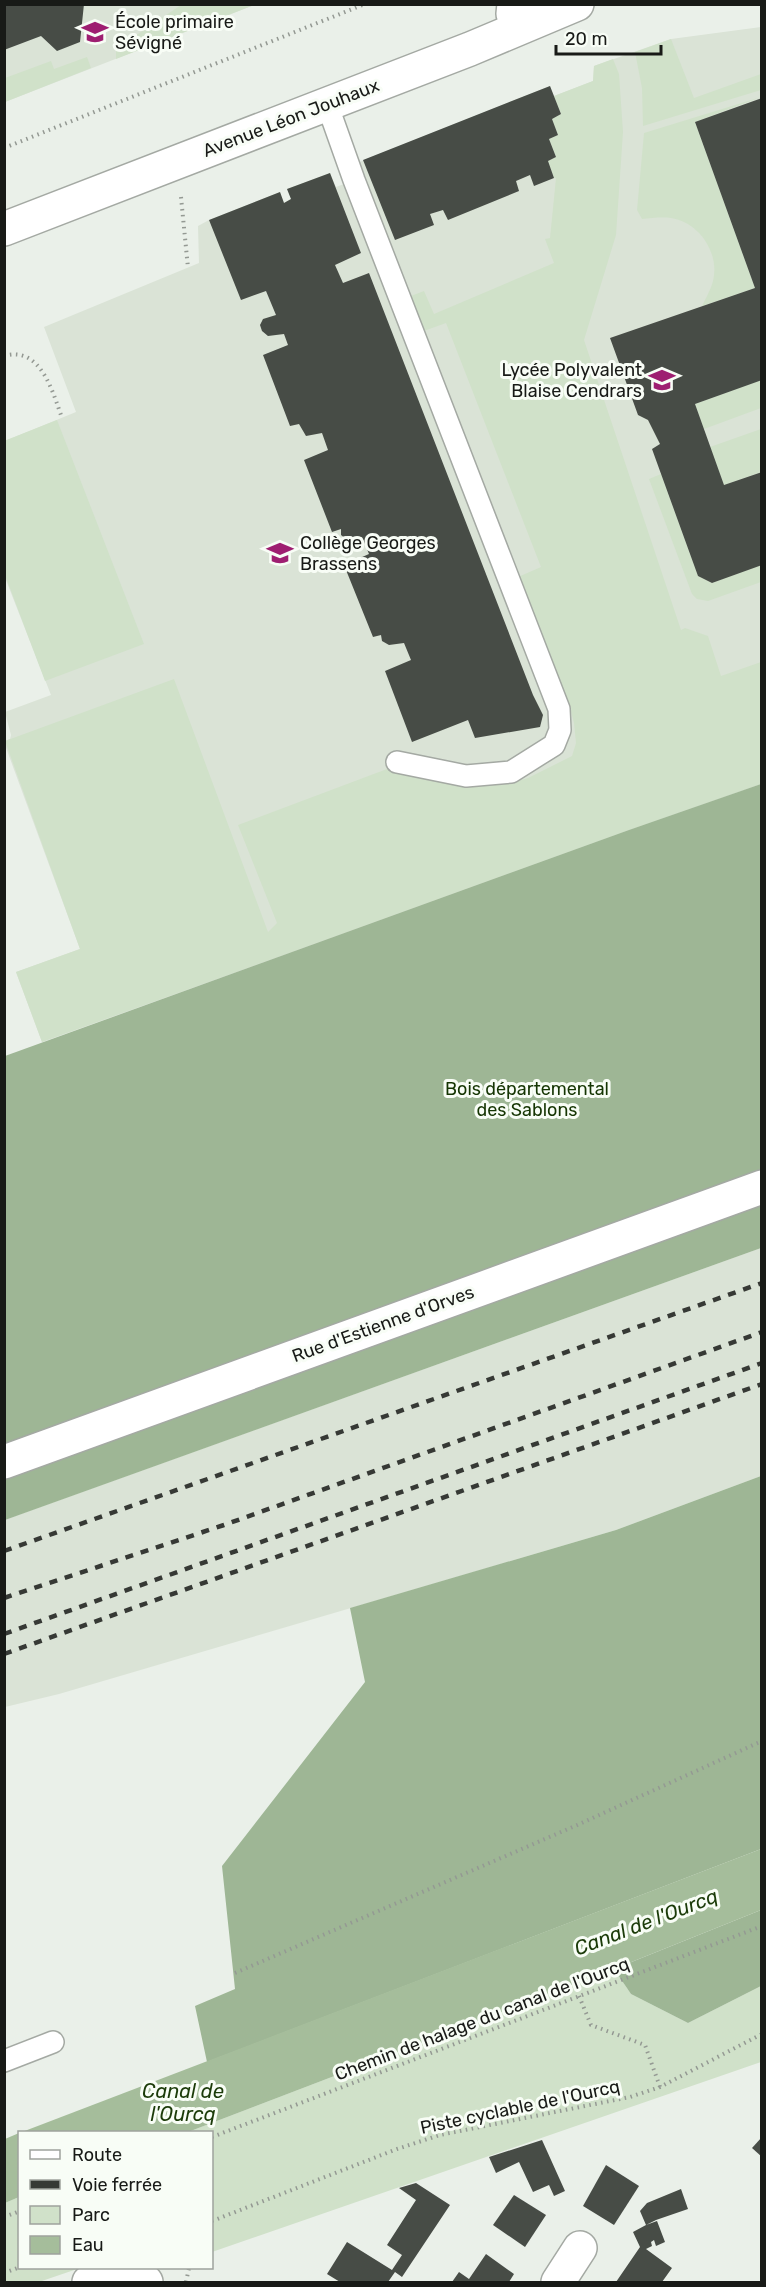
<svg xmlns="http://www.w3.org/2000/svg" width="766" height="2287" font-family="Rubik,sans-serif">
	<rect width="100%" height="100%" fill="#eaf0e9"/>
	<g fill="#dae3d6">
		<path d="M5 5H254L5 102Z"/>
		<path d="M761 27V784L42 1042 16 972 80 949 5 745V741L10 739 11 735 5 712 51 695 4 575 5 441 76 412 44 327 199 263 198 226 209 220 280 192 284 203 291 199 287 189 330 173 336 187 363 177 357 163 550 86 554 96 593 81 594 66 671 39Z"/>
		<path d="M761 1248V1476L616 1530 59 1694 5 1707 4 1520Z"/>
	</g>
	<g fill="#d0e1c9">
		<path d="M181 5H254L116 59V50L120 43 135 36Z"/>
		<path d="M671 39 694 98 761 74V90L643 126 642 88 635 52Z"/>
		<path d="M87 57 91 68 5 102V78L51 61 54 69Z"/>
		<path d="M613 59 619 74 623 132 616 235 584 340 681 630 685 628 708 636 721 676 761 662V784L629 830 42 1042 16 972 80 949 5 741 174 679 268 932 277 923 238 825 387 769 444 780 479 784H507L528 778 572 756 576 743 574 723 568 701 518 577 541 567 446 323 421 332 411 296 424 291 434 314 554 263 545 239 550 238 556 178H554L548 161 556 157 549 139 558 135 552 119 561 114 554 96 593 81 594 66Z"/>
		<path d="M761 97 695 122 755 288 702 306C706 298 711 289 713 281 720 253 699 222 671 218 662 217 651 218 642 219L637 210 644 133Z"/>
		<path d="M761 380V408L704 429 695 404Z"/>
		<path d="M57 420 144 644 45 681 5 575 4 441Z"/>
		<path d="M761 429V472L724 485 710 447Z"/>
		<path d="M661 474 698 576 712 583 761 565V582L708 601 697 599 692 594 649 479Z"/>
		<path d="M614 1969 631 1994 688 2023 761 1986V2062L212 2252V2132H188Z"/>
		<path d="M19 2197 20 2268H80L39 2282H5V2203Z"/>
	</g>
	<g fill="#9eb695">
		<path d="M761 784V1248L5 1520V1056L629 830Z"/>
		<path d="M761 1476V1849L207 2062 195 2006 235 1989 222 1866 365 1682 350 1608 616 1530Z"/>
		<path d="M761 1910V1986L688 2023 631 1994 614 1969Z"/>
	</g>
	<g fill="#a5bd9b">
		<path d="M761 1849V1910L614 1969 188 2132H22Z"/>
		<path d="M19 2133V2197L5 2203V2139Z"/>
	</g>
	<g fill="#474c46">
		<path d="M4 4H84L80 42 57 51 41 36 4 50Z"/>
		<path d="M550 86 561 114 552 119 558 135 549 139 556 157 548 161 554 178 534 186 530 175 516 181 519 191 448 220 443 210 430 214 434 225 395 240 363 160Z"/>
		<path d="M762 98V380L695 404 724 485 762 472V565L712 583 698 576 652 449 660 444 648 420 638 415 610 338 755 288 695 122Z"/>
		<path d="M330 173 361 253 335 265 343 283 369 273 533 695 543 715 540 727 475 738 468 720 412 742 385 671 411 660 404 643 389 645 382 641 381 635 373 637 344 565 369 554 362 537 347 540 341 535V529L332 532 304 460 328 450 322 433 306 436 299 424 290 426 263 355 288 345 284 334 268 336 262 331 260 325 263 319 276 315 266 291 241 300 209 220 280 192 284 203 291 199 287 189Z"/>
		<path d="M762 2137V2157L752 2148Z"/>
		<path d="M542 2140 565 2191 554 2196 549 2185 533 2192 519 2162 496 2173 489 2157Z"/>
		<path d="M606 2165 639 2186 614 2225 583 2206Z"/>
		<path d="M416 2183 450 2205 402 2277 395 2272 388 2282H340L327 2274 347 2242 392 2270 402 2255 387 2245 416 2200 399 2188Z"/>
		<path d="M681 2189 688 2209 656 2220 646 2225 657 2221 665 2242 656 2246 654 2240 651 2242 652 2246 646 2249 672 2268 662 2282H616L640 2247 633 2232 646 2225 640 2211 647 2203Z"/>
		<path d="M514 2195 546 2215 525 2247 493 2225Z"/>
		<path d="M486 2254 514 2274 509 2282H452L459 2272 469 2279Z"/>
	</g>
	<g fill="none" stroke-linecap="round" stroke-linejoin="round">
		<g stroke="#a4a9a3" stroke-width="24">
			<g id="service">
				<path d="M327 104 354 180 559 709 560 730 554 745 511 772 466 776 397 762"/>
				<path d="M4 2061 53 2042"/>
			</g>
		</g>
		<g stroke="#a4a9a3" stroke-width="36">
			<g id="minor">
				<path d="M514 4 513 14 519 27"/>
				<path d="M4 1462 762 1187"/>
				<path d="M89 2282 111 2278 146 2282"/>
				<path d="M558 2282 580 2248"/>
			</g>
		</g>
		<g stroke="#a4a9a3" stroke-width="36">
			<path id="tertiary" d="M4 229 470 49 577 4"/>
		</g>
		<g stroke="#949993" stroke-width="4" stroke-dasharray="1.5 4.5" stroke-linecap="butt">
			<path d="M4 148 365 4"/>
			<path d="M181 197 188 268"/>
			<path d="M4 356C41 345 53 393 62 418"/>
			<path d="M235 1973 575 1826 762 1741"/>
			<path d="M579 1996 591 2025 645 2045 660 2087"/>
			<path d="M212 2137 762 1926"/>
			<path d="M4 2217 20 2211"/>
			<path d="M212 2221 397 2149 440 2135 630 2097 660 2087 762 2034"/>
			<path d="M4 2273 20 2267"/>
			<path d="M186 2282 189 2268"/>
		</g>
		<use href="#service" stroke="#fff" stroke-width="21"/>
		<use href="#minor" stroke="#fff" stroke-width="33"/>
		<use href="#tertiary" stroke="#fff" stroke-width="33"/>
		<g stroke="#363935" stroke-width="4.5" stroke-dasharray="8 8" stroke-linecap="butt">
			<path d="M4 1551 762 1283"/>
			<path d="M4 1598 224 1525 762 1332"/>
			<path d="M4 1634 762 1363"/>
			<path d="M4 1654 762 1384"/>
		</g>
	</g>
	<defs>
		<g id="school-bare" transform="scale(2.07)"><path d="M0-5L7-2L0 1L-7-2ZM-4 1L0 2.5L4 1V4Q0 6-4 4Z" fill="#9e1e71" stroke="#f8fdf6" stroke-width="2.5" paint-order="stroke"/></g>
	</defs>
	<g fill-rule="evenodd">
		<use href="#school-bare" x="95" y="32"/>
		<use href="#school-bare" x="662" y="380"/>
		<use href="#school-bare" x="280" y="553"/>
	</g>
	<g text-anchor="middle" stroke-width="6" stroke-linejoin="round" paint-order="stroke">
		<g font-size="18" fill="#181a17" stroke="#f8fdf6" text-anchor="start">
			<text x="115" y="28">École primaire<tspan x="115" dy="21">Sévigné</tspan></text>
			<text x="642" y="376" text-anchor="end">Lycée Polyvalent<tspan x="642" dy="21">Blaise Cendrars</tspan></text>
			<text x="300" y="549">Collège Georges<tspan x="300" dy="21">Brassens</tspan></text>
		</g>
		<g font-size="18" fill="#181a17" stroke="#f8fdf6">
			<text transform="translate(291 118) rotate(-21)" y="6">Avenue Léon Jouhaux</text>
			<text transform="translate(383 1324) rotate(-20)" y="6">Rue d'Estienne d'Orves</text>
			<text transform="translate(482 2019) rotate(-21)" y="6">Chemin de halage du canal de l'Ourcq</text>
			<text transform="translate(520 2107) rotate(-12)" y="6">Piste cyclable de l'Ourcq</text>
		</g>
		<g font-size="18" fill="#153503" stroke="#f8fdf6">
			<text x="527" y="1095">Bois départemental<tspan x="527" dy="21">des Sablons</tspan></text>
		</g>
		<g font-size="20" font-style="italic" fill="#1b3b09" stroke="#f8fdf6">
			<text transform="translate(646 1922) rotate(-21)" y="7">Canal de l'Ourcq</text>
			<text x="183" y="2098">Canal de<tspan x="183" dy="23">l'Ourcq</tspan></text>
		</g>
	</g>
	<rect width="766" height="2287" fill="none" stroke="#181a17" stroke-width="12"/>
	<rect x="18" y="2131" width="195" height="138" fill="#f8fdf6" stroke="#9ea29d" stroke-width="1.5"/>
	<rect x="30" y="2150" width="30" height="9" fill="#ffffff" stroke="#9ea29d" stroke-width="1.5"/>
	<text x="72" y="2161" font-size="18" fill="#181a17">Route</text>
	<rect x="30" y="2180" width="30" height="9" fill="#363935" stroke="#9ea29d" stroke-width="1.5"/>
	<text x="72" y="2191" font-size="18" fill="#181a17">Voie ferrée</text>
	<rect x="30" y="2206" width="30" height="18" fill="#d0e1c9" stroke="#9ea29d" stroke-width="1.5"/>
	<text x="72" y="2221" font-size="18" fill="#181a17">Parc</text>
	<rect x="30" y="2236" width="30" height="18" fill="#a5bd9b" stroke="#9ea29d" stroke-width="1.5"/>
	<text x="72" y="2251" font-size="18" fill="#181a17">Eau</text>
	<path d="M556 45v9h105v-9" fill="none" stroke="#181a17" stroke-width="3"/>
	<text x="565" y="45" font-size="18" fill="#181a17" stroke="#f8fdf6" stroke-width="4.5" paint-order="stroke">20 m</text>
</svg>
